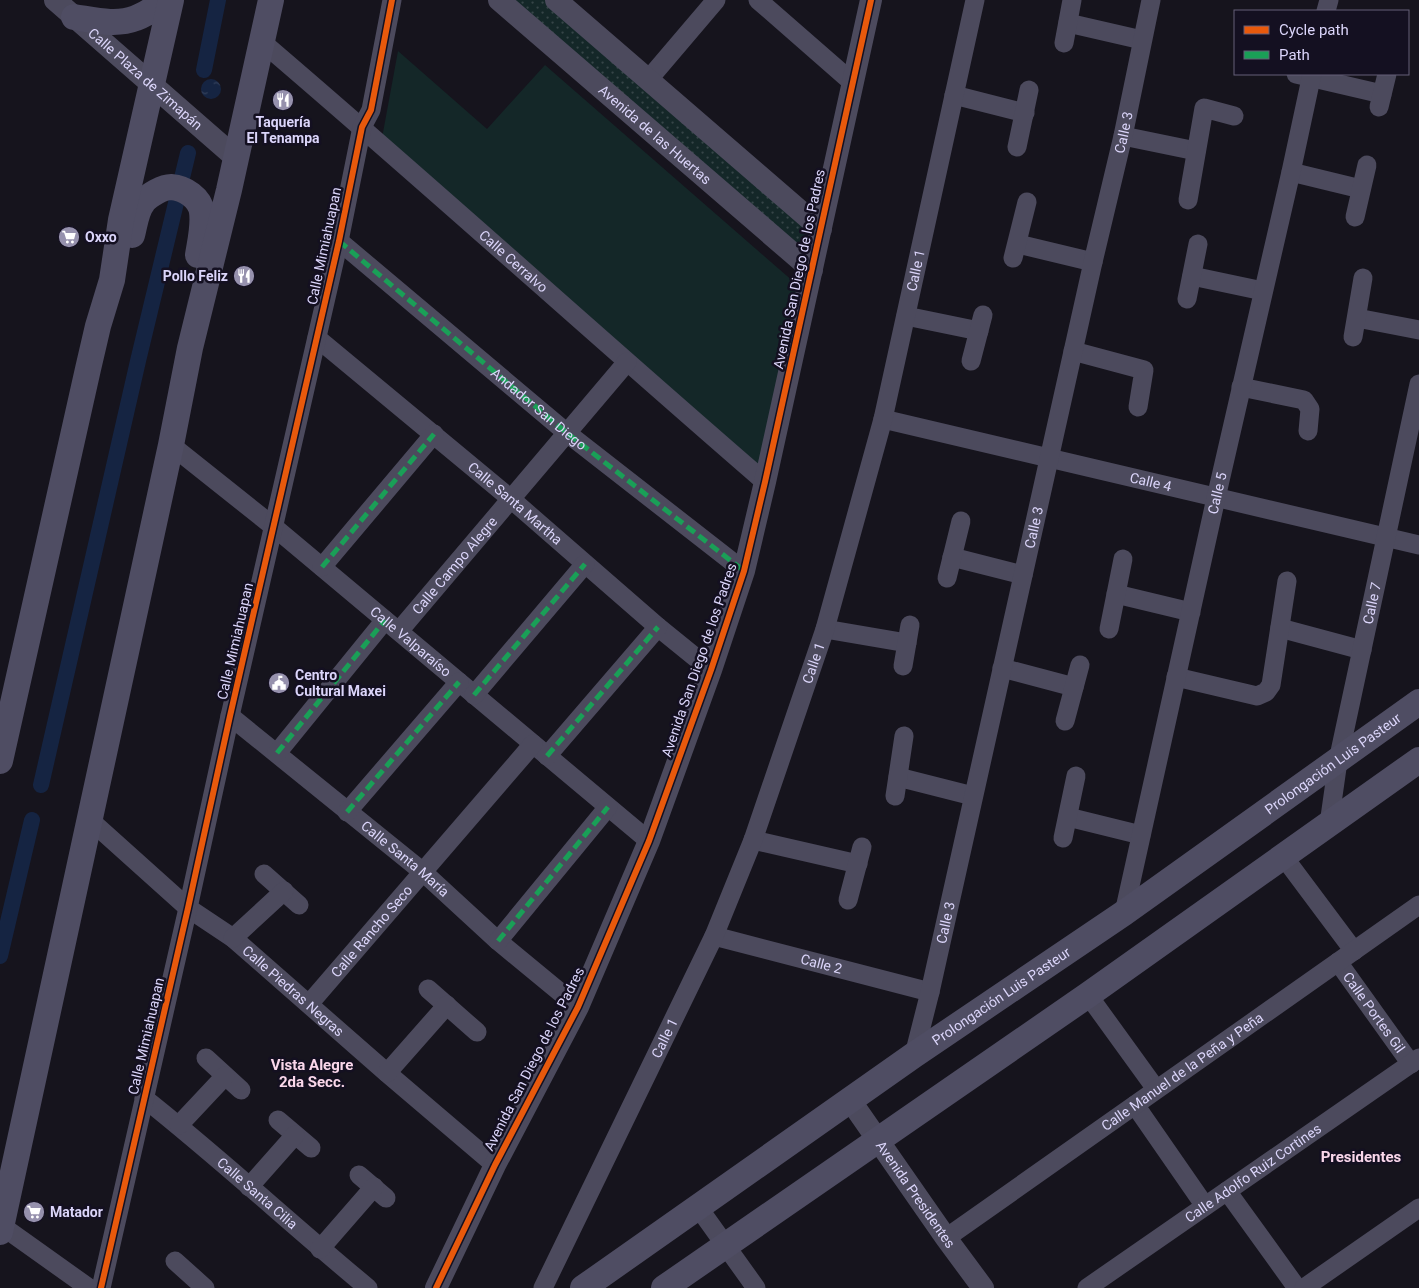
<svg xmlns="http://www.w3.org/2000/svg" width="1419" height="1288" font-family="Roboto,sans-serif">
	<defs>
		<pattern id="park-dots" width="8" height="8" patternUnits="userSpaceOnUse" patternTransform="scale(1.25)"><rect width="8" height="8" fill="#142728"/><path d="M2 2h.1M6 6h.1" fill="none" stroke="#364548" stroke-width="1.8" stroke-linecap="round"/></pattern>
		<pattern id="water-ripples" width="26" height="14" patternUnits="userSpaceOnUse" patternTransform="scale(1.25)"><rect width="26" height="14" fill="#152442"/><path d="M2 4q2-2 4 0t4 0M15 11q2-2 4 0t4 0" fill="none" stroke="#36435e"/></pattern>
	</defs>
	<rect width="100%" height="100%" fill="#16141d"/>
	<path fill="url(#park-dots)" d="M511 0H546L808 226 805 255Z"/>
	<path fill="#142728" d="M398 51 487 129 545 65 802 289 761 471 382 138Z"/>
	<circle fill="url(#water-ripples)" cx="211" cy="89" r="10"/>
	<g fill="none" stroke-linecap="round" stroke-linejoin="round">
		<g stroke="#152442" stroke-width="16">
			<path d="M204 70 218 0"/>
			<path d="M41 785 138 361 188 153"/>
			<path d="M0 956 32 820"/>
		</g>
		<g stroke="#4c4a5d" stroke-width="19">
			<path d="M758 0 853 83"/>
			<path d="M1326 11 1329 0"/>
			<path d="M1068 23 1142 40"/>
			<path id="s1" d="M261 41C431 186 596 336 765 482"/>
			<path d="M1064 43 1072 0"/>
			<path d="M1296 74 1382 94"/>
			<path d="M648 80 716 0"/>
			<path d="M954 95 1025 113"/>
			<path d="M1379 107 1387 74"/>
			<path d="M1123 136 1196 151"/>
			<path d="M1017 147 1029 90"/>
			<path d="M1291 172 1361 189"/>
			<path d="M1188 200 1204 108 1234 116"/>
			<path d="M1355 217 1367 165"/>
			<path d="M339 241 567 433 744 571"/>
			<path d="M1018 244 1093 262"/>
			<path d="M1013 258 1027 202"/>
			<path d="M1192 276 1263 291"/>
			<path d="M1187 299 1198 244"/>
			<path d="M906 316 979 331"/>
			<path d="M1357 318 1419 330"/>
			<path d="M1353 337 1363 278"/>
			<path id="s2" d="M317 338 511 499 658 627 711 670"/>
			<path d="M1073 351 1144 370 1138 407"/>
			<path d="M971 361 983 315"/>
			<path d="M1241 387 1304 400 1310 409 1308 431"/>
			<path id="s3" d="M883 419 1419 545"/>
			<path id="s4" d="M171 445 274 527 649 841"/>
			<path d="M952 557 1023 575"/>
			<path d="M322 567 434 434"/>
			<path d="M947 578 961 521"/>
			<path d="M1116 594 1191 612"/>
			<path d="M1280 628 1362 650"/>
			<path d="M825 629 907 643"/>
			<path d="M1109 629 1123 559"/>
			<path id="s5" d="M399 631 627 362"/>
			<path d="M903 666 910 625"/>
			<path d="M1002 668 1074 687"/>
			<path d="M1176 677 1257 696 1266 692 1271 685 1287 581"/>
			<path d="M474 695 585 564"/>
			<path id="s6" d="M230 716 423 872 498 941 578 1007"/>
			<path d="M1065 721 1080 665"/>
			<path d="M277 753 385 620"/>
			<path d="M547 756 658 627"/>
			<path d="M898 777 973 796"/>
			<path d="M895 796 904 736"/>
			<path d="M347 812 459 682"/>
			<path d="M1068 817 1141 835"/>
			<path id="s7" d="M90 820 188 908 233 938 387 1073 495 1165"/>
			<path id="s8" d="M1329 824 1338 761 1419 384"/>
			<path d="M1063 838 1076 776"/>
			<path d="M753 840 858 864"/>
			<path d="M1283 856 1354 951"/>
			<path d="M264 874 299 905"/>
			<path d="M848 900 862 847"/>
			<path id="s9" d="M1124 913 1216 498 1291 172 1312 74"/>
			<path id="s10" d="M714 936 930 992"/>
			<path d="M233 938 284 891"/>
			<path d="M498 941 608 807"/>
			<path id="s11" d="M1338 962 1411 1064"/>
			<path d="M428 989 477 1032"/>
			<path d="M1088 995 1156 1089"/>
			<path id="s12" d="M309 1004 533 744"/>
			<path id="s13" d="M914 1055 930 992 1093 262 1123 136 1151 0"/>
			<path d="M206 1058 241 1090"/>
			<path d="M387 1073 447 1005"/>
			<path id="s14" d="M144 1098C221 1159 293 1226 368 1288"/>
			<path d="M1135 1105 1205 1206"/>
			<path d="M278 1120 311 1148"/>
			<path d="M179 1125 225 1076"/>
			<path d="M359 1175 386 1198"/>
			<path d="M249 1187 295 1135"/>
			<path d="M1227 1191 1297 1288"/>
			<path d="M698 1207 756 1288"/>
			<path d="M2 1226 89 1288"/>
			<path id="s15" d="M946 1238 1419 905"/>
			<path d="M320 1249 374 1187"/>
			<path d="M175 1261 205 1288"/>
			<path d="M101 1288 188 908 230 716 339 241 362 127 371 110 392 0"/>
			<path id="s16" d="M543 1288 714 936 753 840 825 629 883 419 975 0"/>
			<path id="s17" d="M1087 1288 1419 1058"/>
			<path d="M1304 1288 1419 1208"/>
		</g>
		<g stroke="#4c4a5d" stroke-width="22">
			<path id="s18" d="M55 0 236 158"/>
			<path id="s19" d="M499 0 812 270"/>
			<path d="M556 0 821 229"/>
			<path id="s20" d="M850 1100 946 1238 983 1288"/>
			<path d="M436 1288 495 1165 578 1007 649 841 711 670 744 571 765 482 871 0"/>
		</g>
		<g stroke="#4f4d63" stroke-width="26">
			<path d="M74 17C94 20 116 26 136 18 147 14 157 6 167 0"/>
			<path d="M132 235C135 224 136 210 144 201 149 195 163 187 171 187 185 188 200 198 202 212 204 226 200 242 198 255"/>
			<path d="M0 761 88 369 98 326 112 280 121 220 171 0"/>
			<path d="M0 1232 171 445 190 348 229 190 271 0"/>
			<path id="s21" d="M583 1288 914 1055 1124 913 1419 702"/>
			<path d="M664 1288 1088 995 1419 760"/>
		</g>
		<g stroke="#1a9f57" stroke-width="5" stroke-dasharray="10 5" stroke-linecap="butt">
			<path id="s22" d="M339 241 567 433 744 571"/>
			<path d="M322 567 434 434"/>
			<path d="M474 695 585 564"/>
			<path d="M277 753 385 620"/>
			<path d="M547 756 658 627"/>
			<path d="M347 812 459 682"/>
			<path d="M498 941 608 807"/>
		</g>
		<g stroke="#141021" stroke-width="9">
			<g id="cycleway">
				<path d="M101 1288 188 908 230 716 339 241 362 127 371 110 392 0"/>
				<path d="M436 1288 495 1165 578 1007 649 841 711 670 744 571 765 482 871 0"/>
			</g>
		</g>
		<use href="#cycleway" stroke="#e8590c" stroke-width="6"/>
	</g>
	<defs>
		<g id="restaurant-disc" transform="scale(1.125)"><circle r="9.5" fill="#9691ad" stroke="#141021"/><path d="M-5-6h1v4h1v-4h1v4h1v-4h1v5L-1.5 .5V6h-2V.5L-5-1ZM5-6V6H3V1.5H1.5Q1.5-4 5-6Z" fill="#fff"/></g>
		<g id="supermarket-disc" transform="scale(1.125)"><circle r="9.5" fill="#9691ad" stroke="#141021"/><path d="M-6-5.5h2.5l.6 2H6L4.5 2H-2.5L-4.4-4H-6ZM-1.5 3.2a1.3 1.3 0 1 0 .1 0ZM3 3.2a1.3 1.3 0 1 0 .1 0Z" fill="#fff"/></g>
		<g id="civic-disc" transform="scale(1.125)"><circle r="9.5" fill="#9691ad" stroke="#141021"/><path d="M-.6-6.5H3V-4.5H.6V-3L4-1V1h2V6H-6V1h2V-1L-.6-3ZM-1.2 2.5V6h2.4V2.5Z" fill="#fff"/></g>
	</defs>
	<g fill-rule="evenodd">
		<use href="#restaurant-disc" x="283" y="100"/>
		<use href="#supermarket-disc" x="69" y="237"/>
		<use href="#restaurant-disc" x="244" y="276"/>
		<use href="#civic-disc" x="279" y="683"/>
		<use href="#supermarket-disc" x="34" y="1212"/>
	</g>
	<g text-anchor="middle" stroke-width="5" stroke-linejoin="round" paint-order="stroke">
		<g font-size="14" fill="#dbd5fa" stroke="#141021">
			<text dy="5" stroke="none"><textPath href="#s18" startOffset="120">Calle Plaza de Zimapán</textPath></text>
			<text dy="5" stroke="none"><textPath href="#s13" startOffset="946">Calle 3</textPath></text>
			<text dy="5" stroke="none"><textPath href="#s19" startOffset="206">Avenida de las Huertas</textPath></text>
			<text transform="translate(324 246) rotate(-78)" y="5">Calle Mimiahuapan</text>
			<text dy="5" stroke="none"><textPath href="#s1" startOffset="335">Calle Cerralvo</textPath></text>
			<text transform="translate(799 269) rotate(-78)" y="5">Avenida San Diego de los Padres</text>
			<text dy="5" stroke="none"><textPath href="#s16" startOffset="1088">Calle 1</textPath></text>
			<text dy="5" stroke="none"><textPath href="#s22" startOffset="261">Andador San Diego</textPath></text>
			<text dy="5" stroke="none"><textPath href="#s3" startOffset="275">Calle 4</textPath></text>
			<text dy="5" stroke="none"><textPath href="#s9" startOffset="430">Calle 5</textPath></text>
			<text dy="5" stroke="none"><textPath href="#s2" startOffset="258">Calle Santa Martha</textPath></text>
			<text dy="5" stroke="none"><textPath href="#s13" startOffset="541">Calle 3</textPath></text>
			<text dy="5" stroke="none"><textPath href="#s5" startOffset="86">Calle Campo Alegre</textPath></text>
			<text dy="5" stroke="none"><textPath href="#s8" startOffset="225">Calle 7</textPath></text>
			<text transform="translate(235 641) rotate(-77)" y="5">Calle Mimiahuapan</text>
			<text dy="5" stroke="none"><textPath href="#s4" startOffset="310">Calle Valparaíso</textPath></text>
			<text transform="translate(699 660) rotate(-71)" y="5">Avenida San Diego de los Padres</text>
			<text dy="5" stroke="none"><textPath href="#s16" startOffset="682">Calle 1</textPath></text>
			<text dy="5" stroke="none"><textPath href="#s21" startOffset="915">Prolongación Luis Pasteur</textPath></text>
			<text dy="5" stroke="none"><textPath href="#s6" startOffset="226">Calle Santa María</textPath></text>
			<text dy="5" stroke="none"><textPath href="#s13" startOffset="136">Calle 3</textPath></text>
			<text dy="5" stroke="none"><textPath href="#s12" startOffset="96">Calle Rancho Seco</textPath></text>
			<text dy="5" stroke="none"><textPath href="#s10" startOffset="111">Calle 2</textPath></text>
			<text dy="5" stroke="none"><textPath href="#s7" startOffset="266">Calle Piedras Negras</textPath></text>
			<text dy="5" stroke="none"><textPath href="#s21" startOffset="510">Prolongación Luis Pasteur</textPath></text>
			<text dy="5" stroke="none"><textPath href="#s11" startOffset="62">Calle Portes Gil</textPath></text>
			<text transform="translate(146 1036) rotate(-77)" y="5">Calle Mimiahuapan</text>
			<text dy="5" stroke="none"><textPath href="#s16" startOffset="278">Calle 1</textPath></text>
			<text transform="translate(534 1059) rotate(-63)" y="5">Avenida San Diego de los Padres</text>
			<text dy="5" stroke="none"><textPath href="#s15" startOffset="289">Calle Manuel de la Peña y Peña</textPath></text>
			<text dy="5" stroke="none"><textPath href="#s17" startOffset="202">Calle Adolfo Ruiz Cortines</textPath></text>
			<text dy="5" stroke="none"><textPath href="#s14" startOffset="148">Calle Santa Cilia</textPath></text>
			<text dy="5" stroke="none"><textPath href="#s20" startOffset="115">Avenida Presidentes</textPath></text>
		</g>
		<g font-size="14" font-weight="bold" fill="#dbd5fa" stroke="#141021" text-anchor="start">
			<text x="283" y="127" text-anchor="middle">Taquería<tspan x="283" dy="16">El Tenampa</tspan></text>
			<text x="85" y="242">Oxxo</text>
			<text x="228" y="281" text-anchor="end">Pollo Feliz</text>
			<text x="295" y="680">Centro<tspan x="295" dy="16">Cultural Maxei</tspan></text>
			<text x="50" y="1217">Matador</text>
		</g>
		<g font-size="15" font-weight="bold" fill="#fad7eb" stroke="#141021">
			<text x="312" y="1070">Vista Alegre<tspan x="312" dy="17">2da Secc.</tspan></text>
			<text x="1361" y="1162">Presidentes</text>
		</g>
	</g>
	<rect x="1234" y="10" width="175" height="65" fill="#141021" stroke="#645f78"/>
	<rect x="1244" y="26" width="25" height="8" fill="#e8590c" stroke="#645f78"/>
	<text x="1279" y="35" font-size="15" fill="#dbd5fa">Cycle path</text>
	<rect x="1244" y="51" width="25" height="8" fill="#1a9f57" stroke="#645f78"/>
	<text x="1279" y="60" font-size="15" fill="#dbd5fa">Path</text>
</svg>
